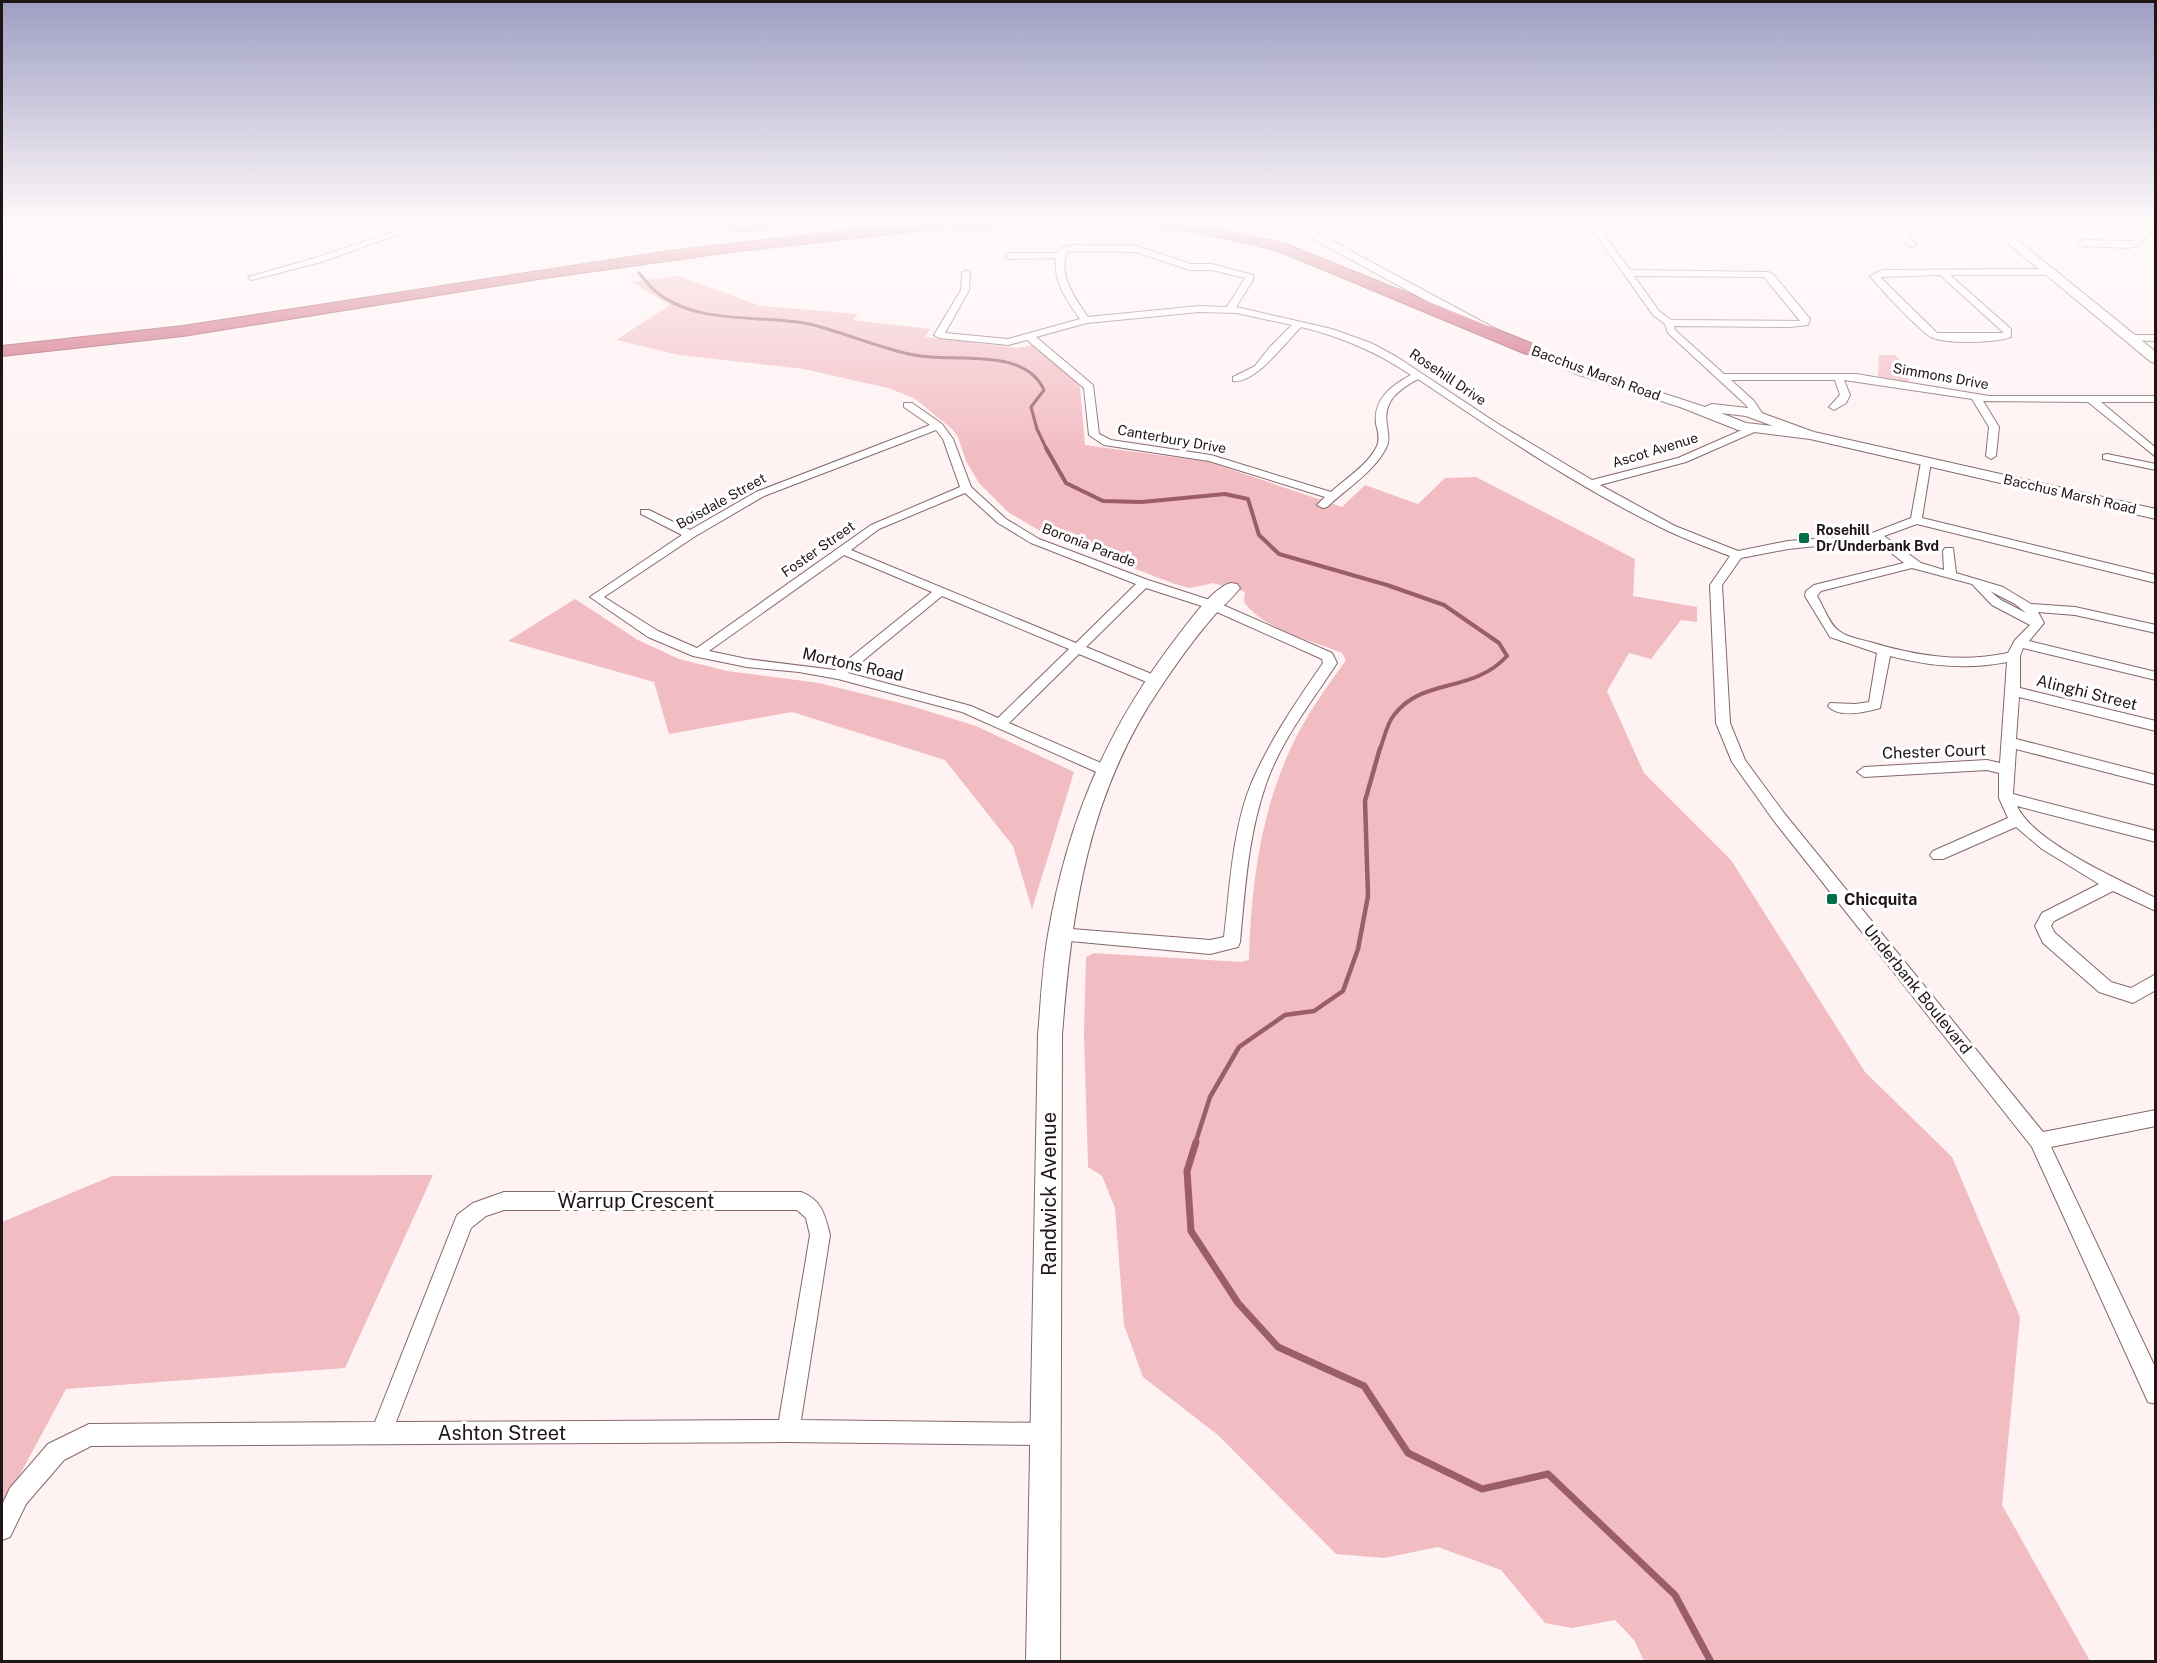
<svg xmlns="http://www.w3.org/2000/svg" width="2157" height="1663" font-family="'Public Sans',sans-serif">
	<rect width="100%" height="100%" fill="#fff2f3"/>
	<g fill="#f2bcc3">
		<path d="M678 276 761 306 858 314 853 320 930 329 925 337 1017 348 1034 345 1055 361 1080 387 1085 445 1209 462 1342 507 1365 485 1418 504 1445 478 1476 477 1635 559 1633 596 1697 607V622L1681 620 1651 659 1629 653 1607 691 1644 773 1731 860 1865 1072 1952 1157 2020 1317 2002 1505 2090 1661H1644L1634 1640 1615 1620 1572 1628 1545 1623 1501 1570 1438 1547 1384 1558 1336 1554 1218 1435 1143 1377 1124 1325 1115 1208 1102 1176 1088 1167 1084 1034 1086 957 1094 953 1241 962 1249 960C1251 878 1263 793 1305 721 1317 700 1332 680 1346 660L1342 653C1311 640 1264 630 1244 602L1245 592 1213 583 1190 588 1175 584 1049 536 1008 512 979 483 966 461 958 437 952 429 914 398 888 388 804 369 679 355 616 340 670 305 631 282Z"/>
		<path d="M1879 355H1895L1909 369V382L1878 376Z"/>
		<path d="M575 599 638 640 679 659 727 671 819 683 908 705 976 726 1074 772 1032 909 1013 846 945 760 792 712 669 734 654 682 508 641Z"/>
		<path d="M433 1175 345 1368 66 1389 2 1508V1222L112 1176Z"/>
	</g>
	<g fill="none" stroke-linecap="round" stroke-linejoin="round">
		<g stroke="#9b5e68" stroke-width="3">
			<path d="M623 229 633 221"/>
			<path d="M639 273C644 279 649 285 654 290 695 326 759 314 809 324 844 332 878 348 914 355 952 363 1025 346 1044 390L1031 407 1037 429 1047 450"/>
		</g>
		<path stroke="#9b5e68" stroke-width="4" d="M1046 448 1066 483 1103 501 1142 502 1225 494 1248 499 1259 535 1279 554 1387 585 1444 605 1499 643 1507 656C1472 694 1423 677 1394 715 1387 723 1384 739 1380 749"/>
		<path stroke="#9b5e68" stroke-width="4.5" d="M1195 1144 1210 1097 1239 1047 1285 1015 1314 1011 1343 991 1358 949 1368 896 1365 801 1380 748"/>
		<path stroke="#9b5e68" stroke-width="7" d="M1196 1142 1187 1171 1191 1231 1238 1303 1278 1347 1364 1386 1408 1453 1482 1489 1548 1474 1675 1595 1711 1662"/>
		<g stroke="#84686c" stroke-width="2">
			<g id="street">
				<path d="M424 221H436L321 262 252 280 248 277 315 258Z"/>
				<path d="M1604 221 1597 225 1630 270 1768 272 1773 274 1810 319 1808 325 1790 327 1674 326 1675 330 1724 374H1856L1989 396H2156V402H2101L2156 448V457L2088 402 1983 401 1999 427 1996 456 1991 459 1986 456 1989 427 1972 399 1844 380 1850 395 1846 403 1834 410 1829 407 1840 395 1835 380H1731L1754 401 1764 416 1755 418 1746 405 1668 333 1665 324 1653 315 1590 226H1516L1432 235 1428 233 1432 231 1516 222ZM1634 276 1764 277 1800 321 1671 320 1659 311Z"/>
				<path d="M1689 221H1698L1707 232 1700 234Z"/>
				<path d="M1796 221H1804L1812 233 1811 235H1805Z"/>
				<path d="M1892 221H1900C1907 230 1909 237 1916 245L1915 247H1909C1900 239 1899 230 1892 221Z"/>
				<path d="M2149 221H2156V223L2140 245 2129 248 2083 246 2079 243 2083 240 2134 241Z"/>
				<path d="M1072 245 1136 246 1191 264H1212L1253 275V280L1236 307 1332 329 1371 343 1397 357 1495 422 1592 480 1678 458 1751 426H1759V430L1686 462 1600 485 1675 526 1738 551 1788 541 1867 535 1911 518 1921 462 1926 459 1931 462 1922 518 2156 575V583L1917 524 1884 536 1921 563 1944 570 1943 551 1945 548H1953L1956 573 2003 587 2031 604 2075 607 2156 625V633L2075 615 2038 612 2044 623 2029 641 2156 672V680L2023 648 2020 656V688L2156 721V731L2019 697 2016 739 2156 775V785L2016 749 2013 794 2156 831V842L2017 806C2033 842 2120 880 2156 898V911L2113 891 2054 921 2051 926 2055 933 2111 982 2131 988 2156 974V990L2133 1003 2099 992 2043 943 2035 926 2042 913 2099 884 2042 849 2016 827 1943 859H1933L1930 855 1933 851 2008 818 1999 798V773L1987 770 1864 777 1857 772 1864 767 1987 760 2000 763 2007 662C1967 670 1928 666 1890 656L1880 708C1866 712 1839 719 1828 706L1830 703 1855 704 1869 702 1877 653 1830 637 1805 596 1806 591 1814 585 1904 563 1875 540 1788 549 1741 558 1722 585 1730 723 1745 760 1784 813 2043 1132 2156 1110V1126L2051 1147 2156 1369V1404L2148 1402 2032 1147 1774 821 1732 762 1716 723 1710 585 1730 556C1709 548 1687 540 1666 530 1579 488 1498 433 1418 379 1398 390 1383 401 1387 425 1388 433 1390 441 1386 448 1374 472 1346 489 1327 507L1323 508 1317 505 1325 497 1209 461 1104 445 1089 435 1084 388 1027 340 1008 345 939 338 934 335 961 290 962 273 966 270 970 273 969 290 945 333 1008 339 1080 319C1067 301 1053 281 1056 258L1010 259 1006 256 1010 253H1058L1060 248ZM1072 251 1135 252 1190 270H1212L1245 278 1227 307 1199 306 1088 317C1075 298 1058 276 1067 252ZM1199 312 1236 313 1292 325 1269 348 1255 366 1233 377V381C1255 384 1285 343 1301 327 1342 337 1377 352 1411 375 1392 385 1373 399 1376 424 1378 431 1380 439 1377 446 1368 465 1345 479 1331 492L1211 455 1111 440 1099 434 1093 385 1036 337 1087 323ZM1912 568 1972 584 1992 605 2030 625 2015 640 2008 653C1961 663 1916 656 1870 642 1860 639 1848 638 1839 631 1829 624 1824 607 1817 596L1821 591ZM1990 591 2015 604 2026 613 2001 600Z"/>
				<path d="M1883 270 2047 269 2051 272 2047 275H1950L2011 329V337C1994 343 1950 344 1933 338 1922 334 1879 287 1870 276ZM1940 275 2003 332V333H1937L1880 277Z"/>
				<path d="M2129 335H2156V341L2126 340V336Z"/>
				<path d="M904 403H912L942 424 953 439 971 487 1006 519 1039 539 1148 580 1216 602 1332 653 1337 663C1311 703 1280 741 1265 787 1248 837 1245 890 1240 942L1238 947 1210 954 1059 940 1053 939 1051 934 1053 929 1059 928 1210 940 1224 937C1230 888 1232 831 1251 784 1270 740 1296 702 1323 663L1322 659 1208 608 1146 588 1086 647 1159 677 1161 680 1159 683H1149L1079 654 1009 723 1108 766 1110 770 1103 775 962 712 838 679 799 672 747 667 693 656 648 637 590 597 682 535 641 514V510H649L690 530 756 492 930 425 904 407ZM936 430 943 439 960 487 871 525 697 648 658 631 604 597 694 537 764 496ZM965 493 998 523 1031 543 1136 584 1076 643 851 550 879 529ZM844 555 932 592 835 670 747 659 709 651ZM942 596 1069 649 998 718 971 706 848 673Z"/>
				<path d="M2107 454 2156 464V470L2103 459V455Z"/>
				<path d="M504 1192H801C822 1200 825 1215 830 1235L801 1420 1047 1423 1055 1426 1058 1434 1055 1442 1047 1445 788 1442 91 1446 64 1460 26 1504 10 1537 2 1540V1505L10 1488 48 1444 89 1424 375 1422 457 1215 473 1203ZM504 1210H797L806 1218 810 1235 779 1420 396 1422 471 1228 486 1216Z"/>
			</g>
		</g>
		<g stroke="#84686c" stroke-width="2">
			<g id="secondary">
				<path d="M1280 221H1295L1494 328 1487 332 1482 331Z"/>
				<path d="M1981 221H1994L2156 352V363L2151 362Z"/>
				<path d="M1515 338 1589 369 1705 407 1712 404 1748 408 1814 432 2156 509V519L1810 439 1738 430 1680 407 1579 375 1510 345 1508 342 1510 339ZM1721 413 1746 416 1773 426 1746 423Z"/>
				<path d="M1231 583 1237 584 1240 588C1232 599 1220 608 1212 618 1193 640 1176 664 1160 688 1087 796 1072 909 1062 1035L1060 1662H1026L1038 1035C1041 1002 1042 968 1048 935 1067 822 1107 728 1177 637 1189 622 1213 587 1231 583Z"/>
			</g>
		</g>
		<g stroke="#904654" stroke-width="2">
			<g id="highway">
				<path d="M752 221H790C783 228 735 235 728 228L730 225Z"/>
				<path d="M929 221H1072L1065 225 961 230 955 228 917 231 731 252 545 278 183 336 2 356V346L183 326 669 251Z"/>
				<path d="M1107 221 1192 223 1286 244 1538 346 1541 350 1538 354H1526L1276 250 1192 231 1114 225Z"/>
			</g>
		</g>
		<use href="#street" fill="#fff" fill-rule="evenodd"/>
		<use href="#secondary" fill="#fff" fill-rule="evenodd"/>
		<use href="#highway" fill="#cd6076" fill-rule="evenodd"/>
	</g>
	<linearGradient id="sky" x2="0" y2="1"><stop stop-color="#9e9ec3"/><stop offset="0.49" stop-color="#fff9fa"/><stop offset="1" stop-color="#fff9fa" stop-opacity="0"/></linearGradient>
	<rect width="2157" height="454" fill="url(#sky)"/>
	<g fill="#006e46" stroke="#fff" stroke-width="2">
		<rect x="1798" y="532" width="12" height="12" rx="3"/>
		<rect x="1826" y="893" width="12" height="12" rx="3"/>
	</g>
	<g text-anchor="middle" stroke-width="6" stroke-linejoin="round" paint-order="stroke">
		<g font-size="14" fill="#201516" stroke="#fff">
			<text transform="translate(1596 373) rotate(20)" y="5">Bacchus Marsh Road</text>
			<text transform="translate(1941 376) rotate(10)" y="5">Simmons Drive</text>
			<text transform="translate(1448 377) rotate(34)" y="5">Rosehill Drive</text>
			<text transform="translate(1172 439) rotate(10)" y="5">Canterbury Drive</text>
			<text transform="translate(1655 450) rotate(-17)" y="5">Ascot Avenue</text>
			<text transform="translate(2070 494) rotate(13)" y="5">Bacchus Marsh Road</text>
			<text transform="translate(721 501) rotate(-29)" y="5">Boisdale Street</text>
			<text transform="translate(1089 545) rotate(21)" y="5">Boronia Parade</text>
			<text transform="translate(818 549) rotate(-35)" y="5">Foster Street</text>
		</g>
		<g font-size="14" font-weight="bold" fill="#201516" stroke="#fff" text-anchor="start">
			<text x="1816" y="535">Rosehill<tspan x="1816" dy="16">Dr/Underbank Bvd</tspan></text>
		</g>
		<g font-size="16" fill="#201516" stroke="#fff">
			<text transform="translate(853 664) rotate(13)" y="6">Mortons Road</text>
			<text transform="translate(2087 692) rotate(14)" y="6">Alinghi Street</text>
			<text transform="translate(1934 751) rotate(-2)" y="6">Chester Court</text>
			<text transform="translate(1918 989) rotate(51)" y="6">Underbank Boulevard</text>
		</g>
		<g font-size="16" font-weight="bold" fill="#201516" stroke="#fff" text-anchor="start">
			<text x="1844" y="905">Chicquita</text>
		</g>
		<g font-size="20" fill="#201516" stroke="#fff">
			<text transform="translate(1049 1194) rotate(-90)" y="7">Randwick Avenue</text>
			<text x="636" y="1208">Warrup Crescent</text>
			<text x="502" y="1440">Ashton Street</text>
		</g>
	</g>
	<rect width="2157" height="1663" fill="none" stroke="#201516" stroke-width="6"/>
</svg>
